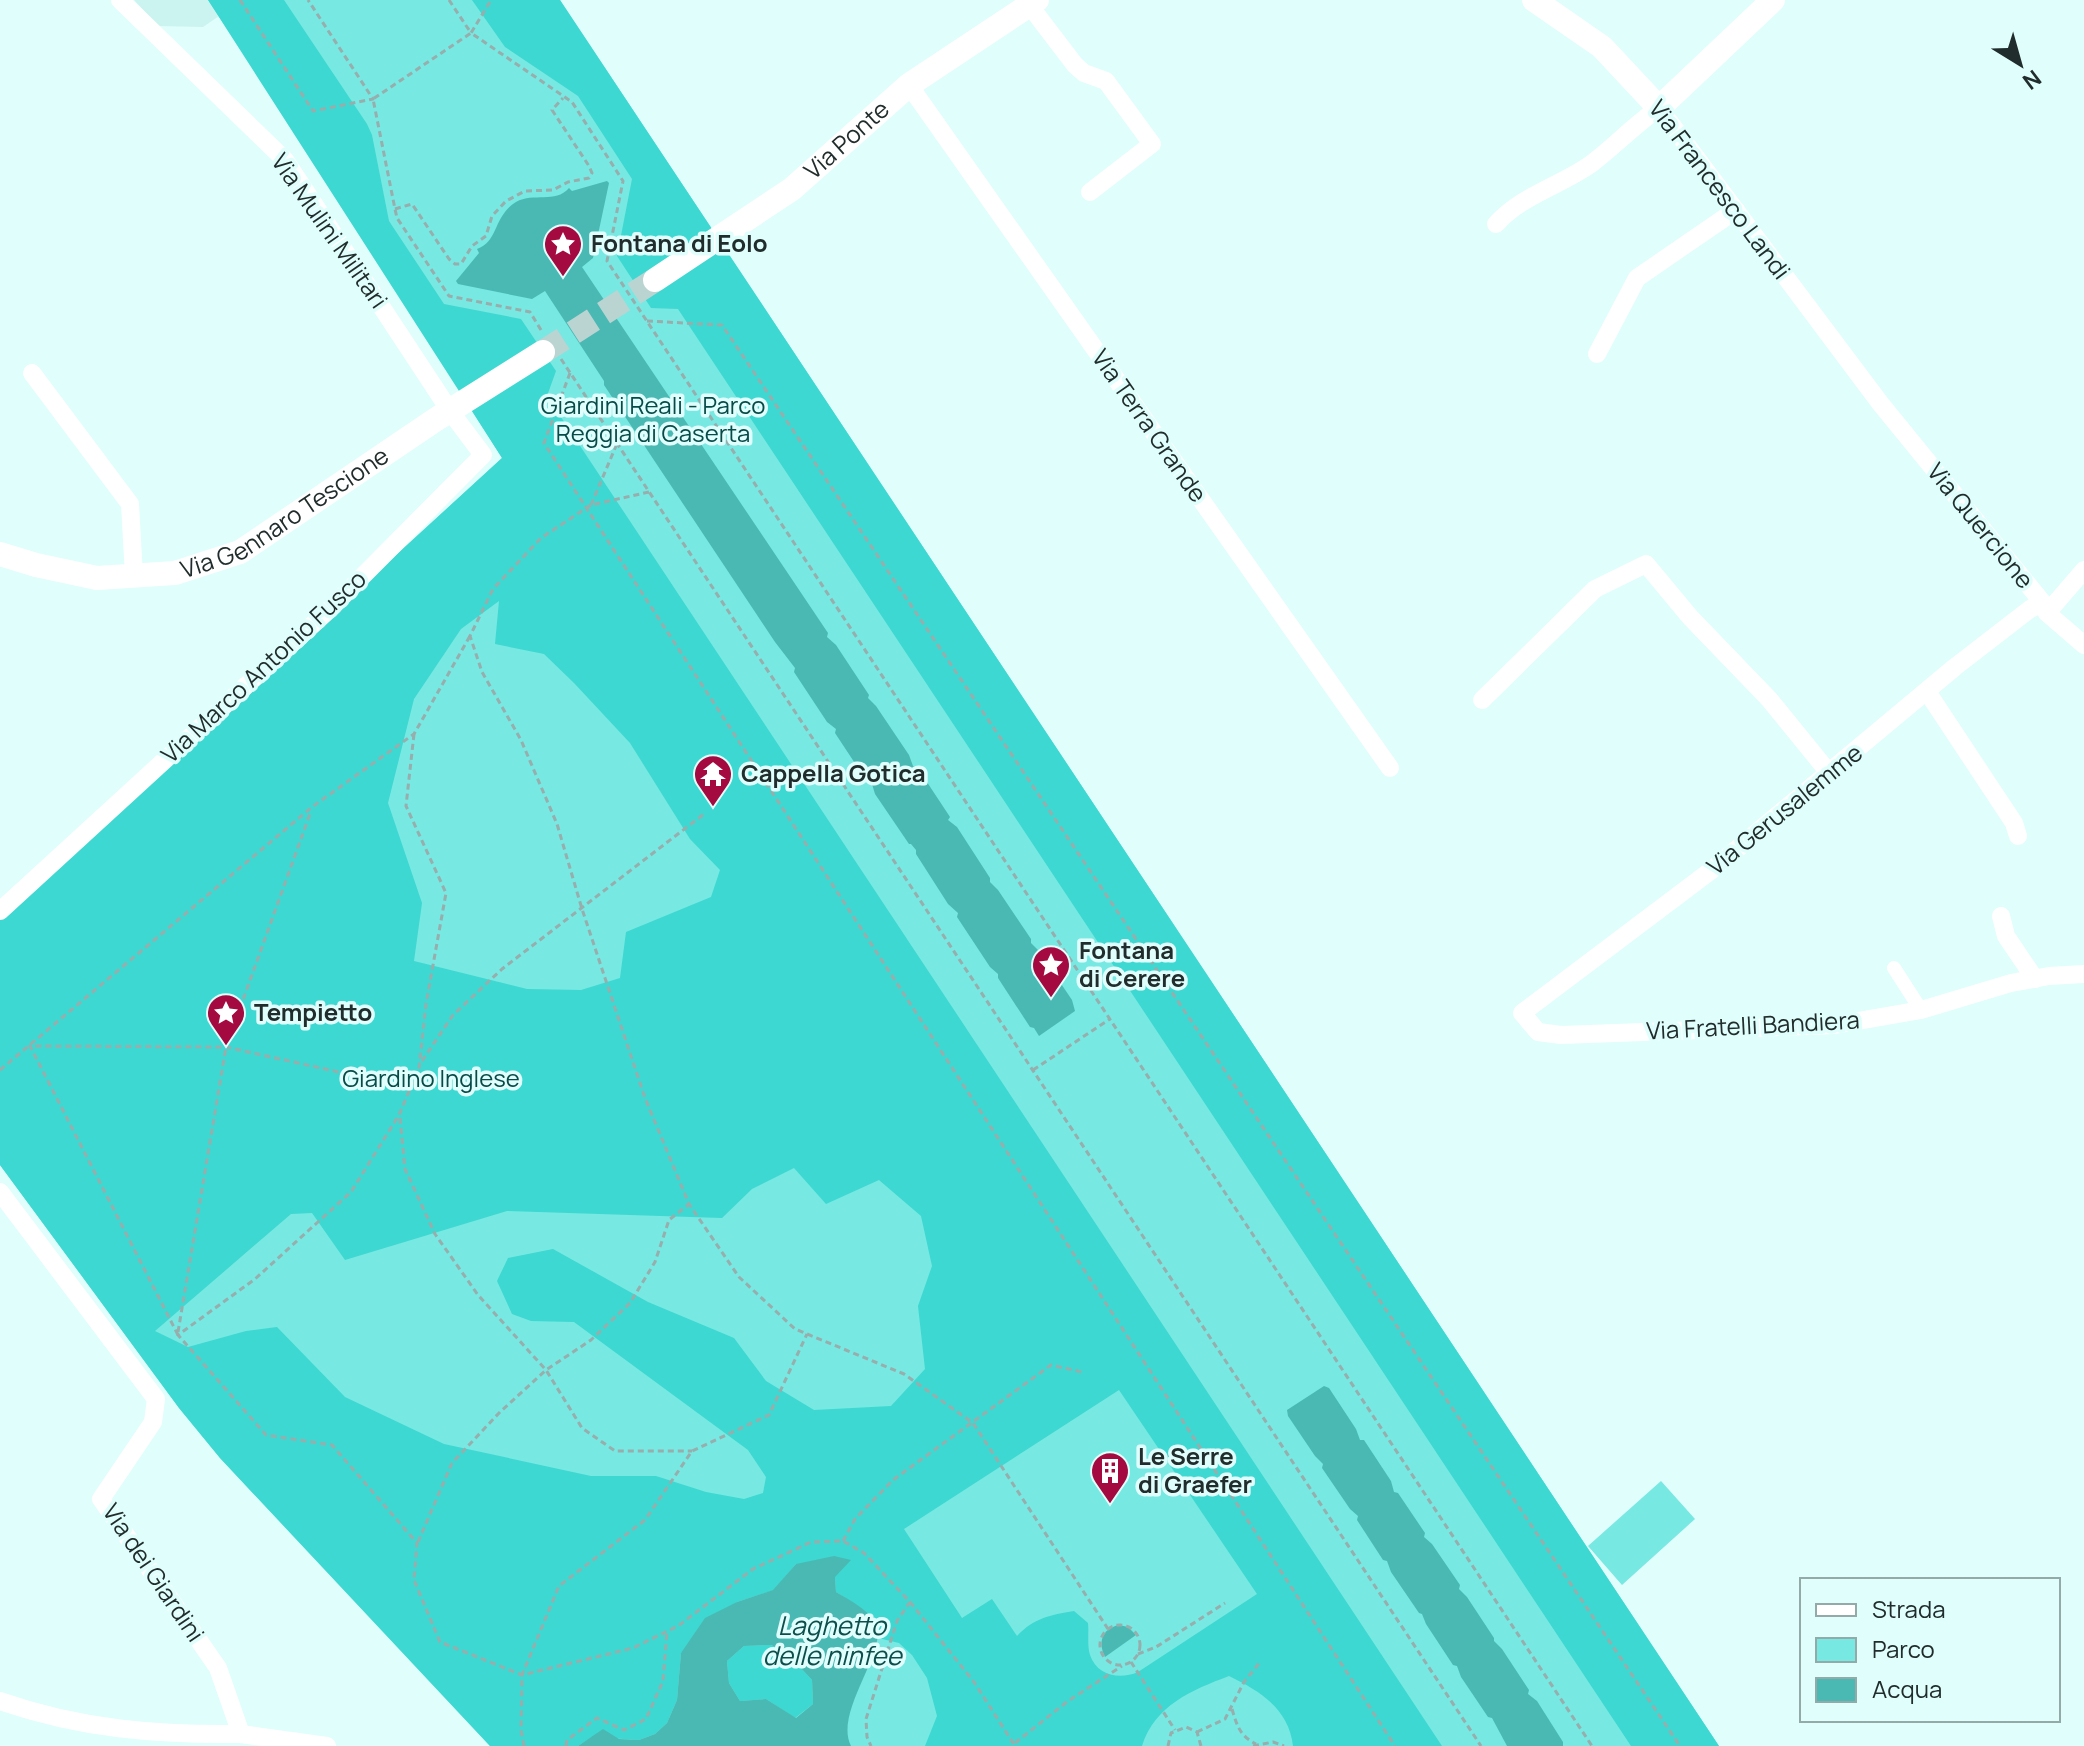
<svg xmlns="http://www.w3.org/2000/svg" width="2084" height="1746" font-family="Manrope,sans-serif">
	<rect width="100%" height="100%" fill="#e0fefc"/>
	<path fill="#cbf4f1" d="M134 0H208L219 16 203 27 158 26Z"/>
	<g fill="#77e8e2">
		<path d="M208 0H560L1719 1746H490L220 1458 179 1408 0 1165V918L502 458 320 168Z"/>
		<path d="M1661 1481 1695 1519 1622 1585 1588 1546Z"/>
	</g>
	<g fill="#3dd8d1" fill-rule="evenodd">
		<path d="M208 0H284L367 124 372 135 389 221 444 304 521 319 556 371 547 396 1442 1746H1293C1289 1709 1260 1691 1229 1676 1192 1690 1155 1705 1142 1746H925L937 1716 927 1678 912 1655 899 1643 878 1638C874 1614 855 1604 836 1592L835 1577 796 1564 774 1590 737 1602 681 1653 677 1700 667 1723 655 1734 639 1740 592 1737 578 1746H490L220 1458 179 1408 0 1165V918L502 458ZM499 601 495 644 544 654 574 683 630 743 690 839 720 870 711 897 626 932 620 978 581 990 527 989 414 961 422 903 388 803 414 699 461 629ZM794 1168 826 1204 879 1180 921 1216 932 1266 918 1306 925 1369 891 1406 814 1410 766 1381 734 1338 648 1302 553 1249 508 1258 497 1281 512 1314 531 1321 574 1322 748 1450 766 1477 763 1493 744 1499 706 1492 656 1476H591L444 1444 345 1397 277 1327 246 1331 188 1347 155 1331 291 1214 312 1213 345 1260 507 1211 722 1218 752 1189ZM1119 1390 1257 1594 1138 1672C1120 1680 1097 1676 1090 1655 1087 1646 1089 1633 1088 1623L1074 1611C1050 1615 1034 1618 1017 1636L992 1599 962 1618 904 1529Z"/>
		<path d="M472 0H560L1719 1746H1631L678 309 651 308 617 256 632 179 578 96 505 47Z"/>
		<path d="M771 1645 786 1652 812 1680 813 1704 795 1718 766 1699 740 1701 729 1683 727 1661 744 1646Z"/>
	</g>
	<g fill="#4ab9b3" fill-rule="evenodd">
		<path d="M607 181 609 183 593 258 582 267 828 633 827 637 836 645 869 695 868 698 876 706 909 755 913 766 917 767 950 817 948 820 957 827 990 878V882L998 890 1031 939V943L1039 951 1072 1000 1075 1011 1039 1036 1034 1028 1030 1027 998 978V974L990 967 957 917 958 913 948 904 916 854V850L911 844H909L875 794 872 784 868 783 835 733 836 729 827 722 794 672 795 668 775 642 604 385V381L545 291 532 299 458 284 456 281 479 253 477 249C499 241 493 216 516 202 534 192 555 204 569 188L572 191Z"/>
		<path d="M1324 1386 1329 1388 1356 1429 1360 1440H1364L1391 1481 1394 1492 1398 1493 1425 1533 1424 1537 1432 1544 1460 1585 1459 1589 1467 1597 1494 1638V1641L1502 1649 1529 1690 1528 1694 1537 1701 1563 1742V1746H1507L1492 1718 1488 1717 1461 1677 1457 1666 1453 1665 1426 1624 1422 1614 1419 1613 1391 1572 1387 1561 1383 1560 1357 1520 1358 1516 1350 1509 1322 1468 1323 1464 1315 1456 1288 1416 1287 1410Z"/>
		<path d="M834 1556 851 1560 835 1577 836 1592C849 1600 866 1608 875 1622 891 1648 833 1711 851 1746H578L603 1729 619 1739 639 1740 655 1734 667 1723 677 1700 681 1653 705 1618 737 1602 773 1590 796 1564ZM771 1645 786 1652 812 1680 813 1704 796 1718 766 1699 740 1701 729 1683 727 1661 744 1646Z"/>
		<path d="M1119 1625 1128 1627 1136 1635 1105 1657C1098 1643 1101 1629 1119 1625Z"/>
	</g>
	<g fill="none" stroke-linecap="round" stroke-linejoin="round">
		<path stroke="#bad4d2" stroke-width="24" stroke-dasharray="24 12" stroke-linecap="butt" d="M543 352 655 280"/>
		<g stroke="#97aead" stroke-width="3" stroke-dasharray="6 4" stroke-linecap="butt">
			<path d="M240 0 313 111 373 99 308 0"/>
			<path d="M449 0 471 33 491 0"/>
			<path d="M395 209 412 204 449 259 455 264H461L472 246 486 236 492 216 506 201 525 191 553 190 568 182 589 178 592 173 589 166 552 110 563 98"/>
			<path d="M647 321 722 325 1680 1746"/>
			<path d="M541 330 530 312 449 296 397 218 395 209 373 99 471 33 572 102 623 181 607 261 1592 1746"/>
			<path d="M561 359 1481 1746"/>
			<path d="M570 373 544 443 1395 1746"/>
			<path d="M649 492 591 505 541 538 493 589 470 636 482 672 521 740 557 824 582 909 645 1098 689 1204 739 1277 795 1329 904 1374 973 1423 1108 1629"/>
			<path d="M591 505 616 446"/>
			<path d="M414 734 406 806 446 893 426 1004 419 1068 399 1115 351 1192 255 1279 178 1335 266 1435 332 1445 417 1543 414 1580 440 1642 522 1675 633 1648 678 1626 753 1569 811 1542 843 1541 864 1553 910 1602 897 1621 866 1719 867 1737 871 1746"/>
			<path d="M422 1061 453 1015 502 969 704 814"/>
			<path d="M0 1070 312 807 414 734 470 636"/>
			<path d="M1033 1070 1110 1019"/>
			<path d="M400 1118 405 1169 435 1234 478 1295 546 1370 582 1428 615 1451H692"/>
			<path d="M178 1332 226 1047 311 811"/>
			<path d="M178 1335 30 1046 226 1047 411 1088"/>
			<path d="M843 1541 855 1519 893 1480 1051 1365 1082 1372"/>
			<path d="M418 1542 452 1463 500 1412 546 1370 591 1340 630 1303 655 1262 669 1220 689 1204"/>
			<path d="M910 1602 974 1682 1015 1746"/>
			<circle cx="1120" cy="1645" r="20"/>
			<path d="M1138 1654 1156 1647 1225 1603"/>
			<path d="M1131 1662 1175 1730"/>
			<path d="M1232 1709C1237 1726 1240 1736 1256 1744"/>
			<path d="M1197 1732 1225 1719 1244 1682 1261 1661"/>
			<path d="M1015 1743 1068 1701 1122 1666"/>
			<path d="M524 1746 521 1730 522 1675 559 1586 645 1520 692 1451 769 1415 807 1334"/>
			<path d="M566 1746 567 1740 597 1718 624 1730 646 1719 663 1681 667 1632"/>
			<path d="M1168 1746 1171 1733 1186 1727 1197 1732 1201 1746"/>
			<path d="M1253 1746 1273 1742 1284 1746"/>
		</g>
		<path stroke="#fff" stroke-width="14" d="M1894 968 1921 1010"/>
		<g stroke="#fff" stroke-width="18">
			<path d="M1030 6 1075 65 1084 73 1106 81 1152 144 1090 192"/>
			<path d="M909 85 1390 768"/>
			<path d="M1496 224C1522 195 1560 186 1591 164 1615 146 1634 125 1659 108L1880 403 2043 603 2047 613 2084 645"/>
			<path d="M1597 354 1637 278 1736 210"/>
			<path d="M32 373 130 504 134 576"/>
			<path d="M2043 603 2030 609 1955 667 1713 869 1522 1013 1538 1032 1561 1035 1835 1025 1921 1010 2011 983 2049 976 2084 974"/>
			<path d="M2047 613 2084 570"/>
			<path d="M1928 693 2014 823 2018 836"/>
			<path d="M1482 700 1595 589 1646 564 1690 617 1769 699 1830 774"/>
			<path d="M0 911 333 606 483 455 450 411 285 160 120 0"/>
			<path d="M2001 916 2006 936 2035 979"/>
			<path d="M0 1192 156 1399 153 1422 101 1499 218 1668 241 1734 327 1746"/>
			<path d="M0 1701C80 1729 158 1735 241 1734"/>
		</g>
		<g stroke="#fff" stroke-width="24">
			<path d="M1534 0 1602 47 1659 108 1773 0"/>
			<path id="s1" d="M655 280 792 189 909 85 1037 0"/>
			<path id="s2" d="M0 554 36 565 97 578 175 573 240 552 435 420 543 352"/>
		</g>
	</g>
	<defs>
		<g id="sight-pin" transform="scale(2)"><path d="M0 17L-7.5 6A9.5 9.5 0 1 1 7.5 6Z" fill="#a40a40" stroke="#e0fefc"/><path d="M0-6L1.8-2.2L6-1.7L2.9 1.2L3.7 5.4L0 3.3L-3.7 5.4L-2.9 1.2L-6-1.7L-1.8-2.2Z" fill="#fff"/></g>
		<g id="temple-pin" transform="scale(2)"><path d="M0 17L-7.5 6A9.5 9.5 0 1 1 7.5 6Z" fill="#a40a40" stroke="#e0fefc"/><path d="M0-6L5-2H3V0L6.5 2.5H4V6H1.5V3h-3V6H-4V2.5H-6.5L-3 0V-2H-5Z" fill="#fff"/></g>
		<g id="building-pin" transform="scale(2)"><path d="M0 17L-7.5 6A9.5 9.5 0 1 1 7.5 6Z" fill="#a40a40" stroke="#e0fefc"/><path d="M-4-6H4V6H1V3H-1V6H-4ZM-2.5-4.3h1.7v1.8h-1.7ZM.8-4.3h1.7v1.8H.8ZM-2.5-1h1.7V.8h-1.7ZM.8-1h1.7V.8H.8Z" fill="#fff"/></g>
	</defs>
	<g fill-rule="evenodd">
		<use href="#sight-pin" x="563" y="244"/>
		<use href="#temple-pin" x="713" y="774"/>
		<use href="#sight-pin" x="1051" y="965"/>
		<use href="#sight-pin" x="226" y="1013"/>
		<use href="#building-pin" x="1110" y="1471"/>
	</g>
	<g text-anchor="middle" stroke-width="7" stroke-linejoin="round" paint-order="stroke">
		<g font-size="24" fill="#212d2c" stroke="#e0fefc">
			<text dy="8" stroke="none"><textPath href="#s1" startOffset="238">Via Ponte</textPath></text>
			<text transform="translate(1719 190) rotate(53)" y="8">Via Francesco Landi</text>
			<text transform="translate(329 231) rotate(55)" y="8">Via Mulini Militari</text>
			<text transform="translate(1149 426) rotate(55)" y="8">Via Terra Grande</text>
			<text dy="8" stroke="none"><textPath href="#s2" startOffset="304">Via Gennaro Tescione</textPath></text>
			<text transform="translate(1980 526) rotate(51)" y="8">Via Quercione</text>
			<text transform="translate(264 667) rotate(-43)" y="8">Via Marco Antonio Fusco</text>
			<text transform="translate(1785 810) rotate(-39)" y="8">Via Gerusalemme</text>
			<text transform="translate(1753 1026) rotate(-3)" y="8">Via Fratelli Bandiera</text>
			<text transform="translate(153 1573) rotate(56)" y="8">Via dei Giardini</text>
		</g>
		<g font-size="24" font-weight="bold" fill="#212d2c" stroke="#e0fefc" text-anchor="start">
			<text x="591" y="252">Fontana di Eolo</text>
			<text x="741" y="782">Cappella Gotica</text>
			<text x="1079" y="959">Fontana<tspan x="1079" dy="28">di Cerere</tspan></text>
			<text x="254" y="1021">Tempietto</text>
			<text x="1138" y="1465">Le Serre<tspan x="1138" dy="28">di Graefer</tspan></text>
		</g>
		<g font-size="24" fill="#074b49" stroke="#e0fefc">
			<text x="653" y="414">Giardini Reali - Parco<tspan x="653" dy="28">Reggia di Caserta</tspan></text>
			<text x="431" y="1087">Giardino Inglese</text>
		</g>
		<g font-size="26" font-style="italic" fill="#0c4e4b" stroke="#e0fefc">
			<text x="832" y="1635">Laghetto<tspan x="832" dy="30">delle ninfee</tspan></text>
		</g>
	</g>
	<rect x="1800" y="1578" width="260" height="144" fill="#e0fefc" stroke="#94aaa9" stroke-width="2"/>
	<rect x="1816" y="1604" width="40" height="12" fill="#ffffff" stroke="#94aaa9" stroke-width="2"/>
	<text x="1872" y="1618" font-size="24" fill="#212d2c">Strada</text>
	<rect x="1816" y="1638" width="40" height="24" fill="#77e8e2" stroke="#94aaa9" stroke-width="2"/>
	<text x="1872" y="1658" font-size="24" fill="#212d2c">Parco</text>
	<rect x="1816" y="1678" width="40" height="24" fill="#4ab9b3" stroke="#94aaa9" stroke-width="2"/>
	<text x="1872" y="1698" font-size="24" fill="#212d2c">Acqua</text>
	<g transform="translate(2020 64) rotate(143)" stroke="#e0fefc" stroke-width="6" paint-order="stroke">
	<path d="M0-6L14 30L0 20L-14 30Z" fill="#212d2c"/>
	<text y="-12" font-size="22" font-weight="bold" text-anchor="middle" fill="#212d2c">N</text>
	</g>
</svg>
